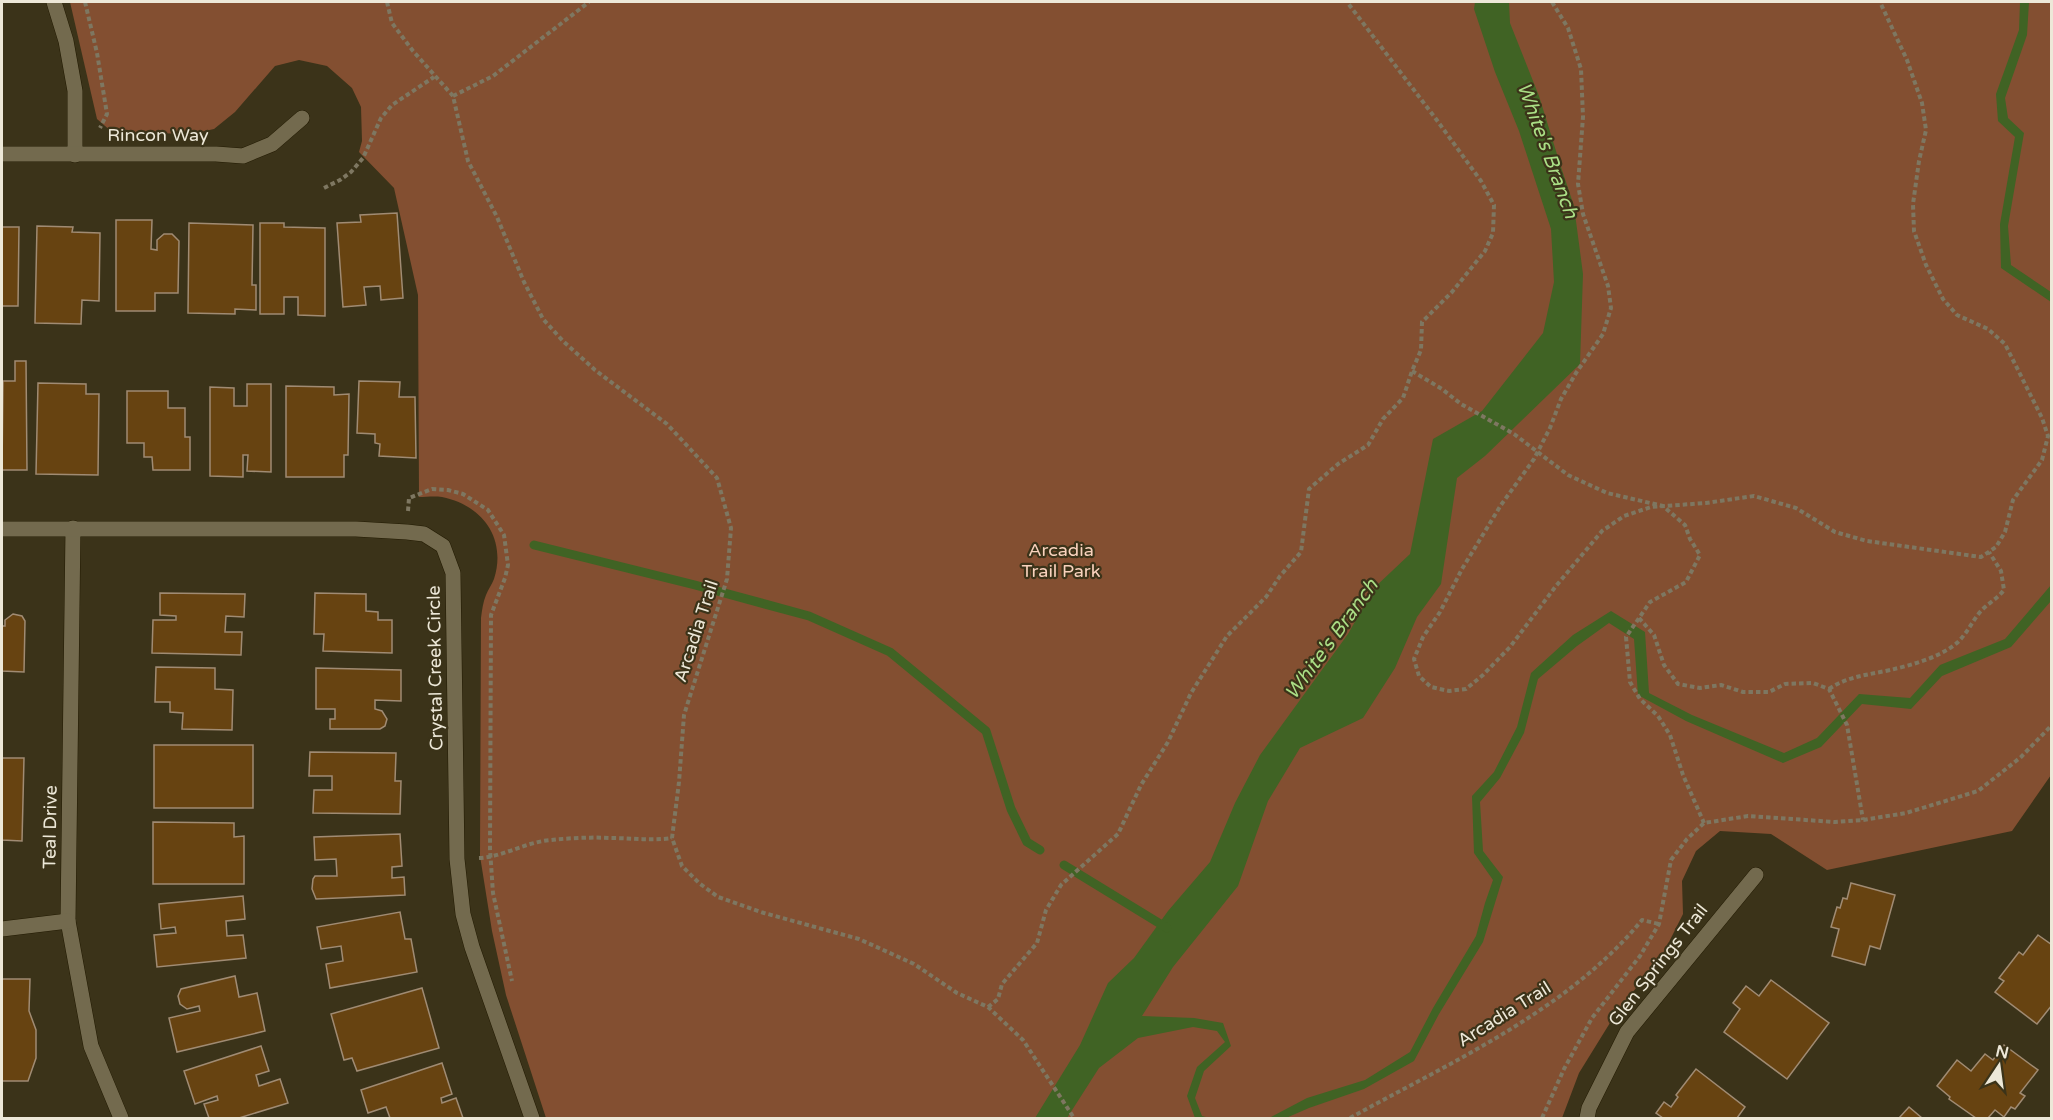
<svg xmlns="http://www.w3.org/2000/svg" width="2053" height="1120" font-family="'Varela Round',sans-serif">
	<rect width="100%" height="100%" fill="#3b3319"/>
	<path fill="#834f31" d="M70 2H2051V775L2012 831 1827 870 1771 834 1720 831 1696 851 1682 881 1683 914 1665 950 1613 1018 1579 1073 1562 1118H546L506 995 492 931 480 856 481 618C482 610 483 602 486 595 488 590 492 584 494 579 507 538 482 505 442 497 434 496 426 497 419 497L418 295 394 188 359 152 362 141 361 107 352 88 327 66 299 60 275 66 235 112 214 129 191 134 112 132 97 119Z"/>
	<g fill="#406324">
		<path d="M1475 2H1509L1510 23 1539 96 1560 164 1574 206 1583 274 1580 364 1485 456 1457 478 1441 584 1417 617 1395 668 1363 718 1300 748 1268 801 1238 886 1173 967 1142 1016 1194 1018 1223 1023 1231 1046 1204 1071 1195 1098 1202 1116 1210 1118H1195L1187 1096 1197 1067 1225 1042 1217 1031 1193 1027 1138 1038 1099 1068 1067 1118H1035L1080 1045 1108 983 1134 958 1168 911 1210 862 1235 803 1260 755 1348 634 1374 588 1410 554 1433 439 1482 411 1543 333 1554 282 1551 229 1519 131 1495 72 1474 9Z"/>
		<path d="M2020 2H2029L2027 35 2005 98 2008 118 2024 133 2008 226 2011 265 2051 292V302L2001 268 2000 224 2015 137 1998 121 1996 94 2019 30Z"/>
		<path d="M2051 585V601L2011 647 1942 676 1911 709 1862 704 1821 747 1783 763 1686 721 1638 695 1634 639 1609 623 1577 646 1538 679 1524 733 1500 778 1480 802 1483 851 1503 877 1483 942 1439 1014 1414 1061 1364 1089 1309 1108 1286 1118H1269L1307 1098 1365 1080 1410 1052 1433 1008 1476 936 1485 903 1493 880 1474 853 1472 796 1494 772 1517 727 1531 673 1573 635 1611 611 1645 632 1649 693 1692 715 1784 753 1817 738 1859 694 1910 698 1940 665 2005 639Z"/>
	</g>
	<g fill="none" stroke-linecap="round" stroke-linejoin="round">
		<g stroke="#406324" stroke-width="9">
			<path d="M534 545 695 585 809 616 890 652 986 731 1011 809 1027 842 1040 850"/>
			<path d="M1064 865 1167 928"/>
		</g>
	</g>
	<g fill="#674311" stroke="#a08b73" stroke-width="1.5">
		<path d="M397 213 403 298 381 300 380 286 364 287 366 305 343 307 337 223 361 222 360 215Z"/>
		<path d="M116 220H152L151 249 157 250V240L164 234H172L179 241 178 293H155V311H116Z"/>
		<path d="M189 223 253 225 252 285H256V310L235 309V314L188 313Z"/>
		<path d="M260 223H284V227L325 228V316L298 315V297H284V314H260Z"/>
		<path d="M37 226 73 227 72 232 100 233 99 301 82 300 81 324 35 323Z"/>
		<path d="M2 227H19L18 306H2Z"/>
		<path d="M15 361H26L27 470H2L3 381H15Z"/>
		<path d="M359 381 400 382 399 397H415L416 458 379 456 380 444 375 443V434L357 433Z"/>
		<path d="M38 383 86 384V394H99L98 475 36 474Z"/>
		<path d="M247 384H271V472L247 471 248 455H243V477L210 476V387L234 388V406H247Z"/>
		<path d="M286 386 334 387V395L349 394 348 455H344V477H286Z"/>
		<path d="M127 391H168V408H185V437H190V470H153L152 457H144V443H127Z"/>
		<path d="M160 593 245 594 244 617 226 616 225 632H242L241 655 152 653 153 620H176V616L160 615Z"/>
		<path d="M315 593 366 594V611L378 612V620H392V653L323 651 324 634H314Z"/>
		<path d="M13 614 22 616 25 621 24 672 2 671V626H5V620Z"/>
		<path d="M156 667 215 668V689L233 690 232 730 182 729 183 713 170 712V702H155Z"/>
		<path d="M316 668 401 670V701L375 700V709L382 711 387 719 385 726 380 729H330V719H335V709H316Z"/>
		<rect x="154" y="745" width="99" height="63"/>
		<path d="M310 752 396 753 395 781H401L400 814 313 813 314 790H332V776H309Z"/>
		<path d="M2 758H24L22 841 2 840Z"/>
		<path d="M153 822 234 823V837L244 836V884H153Z"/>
		<path d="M400 834 402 866 392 867V878L404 877 405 895 316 899 312 889 313 879 315 876H337L336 859 315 860 314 837Z"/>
		<path d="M1851 883 1895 895 1880 949 1870 946 1865 965 1832 956 1839 929 1831 927 1837 907 1840 908 1843 898 1847 899Z"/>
		<path d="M243 896 245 919 226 921 227 936 243 935 246 958 157 967 154 935 176 933 175 927 161 929 159 904Z"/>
		<path d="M400 912 405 939H411L417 972 330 988 326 964 343 961 341 946 321 949 317 927Z"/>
		<path d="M2038 935 2052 945V1005L2037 1024 1995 992 2004 981 1999 978 2019 952 2023 955Z"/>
		<path d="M235 976 239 997 257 993 265 1031 177 1052 169 1018 200 1011 199 1006 187 1009 180 1004 178 996 181 989Z"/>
		<path d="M2 979H30L29 1011 36 1030V1058L28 1081H2Z"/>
		<path d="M1771 980 1829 1023 1787 1079 1724 1032 1740 1009 1733 1003 1746 986 1759 996Z"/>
		<path d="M422 988 439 1048 357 1071 352 1058 344 1060 331 1014Z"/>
		<path d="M2004 1045 2038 1070 2020 1093 2025 1096 2015 1109 2011 1107 2004 1117 1995 1110 1988 1118H1976L1949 1099 1950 1097 1937 1086 1957 1060 1971 1071 1985 1054 1993 1060Z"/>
		<path d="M261 1046 269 1071 256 1075 259 1086 280 1079 288 1103 239 1118H209L204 1104 218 1100 217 1096 195 1104 184 1071Z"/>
		<path d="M442 1063 452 1094 441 1098 442 1103 456 1098 463 1118H390L386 1107 368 1113 361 1090Z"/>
		<path d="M1696 1069 1745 1107 1737 1118H1663L1656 1113 1664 1102 1671 1107 1678 1097 1676 1095Z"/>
		<path d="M1909 1107 1922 1118H1899Z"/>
	</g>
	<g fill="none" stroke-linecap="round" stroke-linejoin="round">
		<g stroke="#221a02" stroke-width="16">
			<g id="minor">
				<path d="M54 2 66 41 75 91V155"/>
				<path d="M2 154H216L243 156 272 144 302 118"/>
				<path d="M73 528 68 921 91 1046 121 1118"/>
				<path d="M2 529H356L407 532 424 534 443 546 453 573 457 859 463 914 472 947 532 1118"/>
				<path d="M2 929 68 921"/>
				<path d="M1587 1118 1589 1108 1627 1032 1756 875"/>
			</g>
		</g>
		<g stroke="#7e7761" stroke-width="4" stroke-dasharray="4.5 3" stroke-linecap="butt">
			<path d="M85 2 97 53 107 114 100 128"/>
			<path d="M387 2 392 23 413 51 453 96 468 161 497 217 524 282 543 319 563 341 595 370 667 424 717 478 731 528 727 579 684 715 679 782 672 838 682 866 699 883 718 897 764 913 859 939 914 964 957 993 988 1007 1023 1040 1074 1118"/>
			<path d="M1552 2 1568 28 1581 69 1583 117 1578 184 1583 214 1608 286 1611 308 1603 334 1576 373 1561 399 1550 428 1534 459 1501 505 1462 569 1440 612 1423 637 1414 659 1419 676 1431 687 1449 691 1466 689 1483 675 1510 647 1556 586 1602 531 1624 516 1651 507 1706 503 1754 496 1796 508 1835 532 1867 541 1981 557 1996 547 2005 532 2013 500 2042 460 2048 436 2042 418 2005 344 1988 329 1957 315 1943 299 1926 265 1914 231 1913 204 1919 161 1926 130 1922 103 1907 60 1880 2"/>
			<path d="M453 96 493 76 589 2"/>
			<path d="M324 188 340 180 351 172 363 158 381 118 392 105 434 77"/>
			<path d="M1412 371 1442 389 1461 404 1514 434 1568 475 1607 493 1663 506 1685 525 1690 539 1700 555 1686 582 1650 602 1626 637 1630 682 1640 699 1658 716 1670 735 1683 775 1704 823"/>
			<path d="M408 511 409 498 432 489 448 490 463 494 488 510 504 535 508 565 505 578 491 615 490 849 493 893 512 981"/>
			<path d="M1639 618 1654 635 1664 665 1678 684 1700 688 1721 685 1743 692H1769L1785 684 1813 683 1829 689 1847 725 1863 820"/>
			<path d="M1829 689C1848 676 1868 675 1890 670 1912 665 1941 657 1958 642 1967 633 1972 622 1980 612 1987 604 1997 599 2004 590L2001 571 1989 552"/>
			<path d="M479 858C503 857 525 842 551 840 570 838 591 837 611 838 632 838 651 841 672 838"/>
			<path d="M988 1007 998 999 1002 984 1037 943 1046 910 1061 885 1118 834 1141 785 1168 742 1191 693 1227 636 1266 597 1280 576 1301 552 1309 489 1338 464 1368 445 1383 419 1403 398 1412 371 1421 350 1422 322 1452 292 1485 251 1493 233 1494 205 1481 181 1436 119 1347 2"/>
			<path d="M1350 1118C1451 1062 1567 1011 1642 920L1659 924"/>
			<path d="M1542 1118 1564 1069 1592 1018 1640 956 1659 924 1671 860 1687 839 1704 823 1748 816 1835 822 1863 820 1906 813 1978 791 2021 757 2052 725"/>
		</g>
		<use href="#minor" stroke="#736a4e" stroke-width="15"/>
	</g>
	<g text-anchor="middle" stroke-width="4.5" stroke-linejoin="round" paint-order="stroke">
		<g font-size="18" fill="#ede8d8" stroke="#3b3319">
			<text x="158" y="141">Rincon Way</text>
			<text transform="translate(696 631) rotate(-72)" y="6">Arcadia Trail</text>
			<text transform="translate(435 668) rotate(-91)" y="6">Crystal Creek Circle</text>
			<text transform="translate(50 827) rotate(-89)" y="6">Teal Drive</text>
			<text transform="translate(1658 965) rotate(-52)" y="6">Glen Springs Trail</text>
			<text transform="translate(1504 1014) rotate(-32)" y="6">Arcadia Trail</text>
		</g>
		<g font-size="18" fill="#f9d2bd" stroke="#3b3319">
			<text x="1061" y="556">Arcadia<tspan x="1061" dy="21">Trail Park</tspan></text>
		</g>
		<g font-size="20" font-style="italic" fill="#aade85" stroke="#3b3319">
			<text transform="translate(1548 150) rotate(70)" y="7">White's Branch</text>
			<text transform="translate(1331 639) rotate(-54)" y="7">White's Branch</text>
		</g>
	</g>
	<rect width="2053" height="1120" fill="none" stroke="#ede8d8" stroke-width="6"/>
	<g transform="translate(1999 1066) rotate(13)" stroke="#3b3319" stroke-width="4.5" paint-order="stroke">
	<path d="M0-4.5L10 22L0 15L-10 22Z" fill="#ede8d8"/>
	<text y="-9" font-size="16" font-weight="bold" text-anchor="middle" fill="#ede8d8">N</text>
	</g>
</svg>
